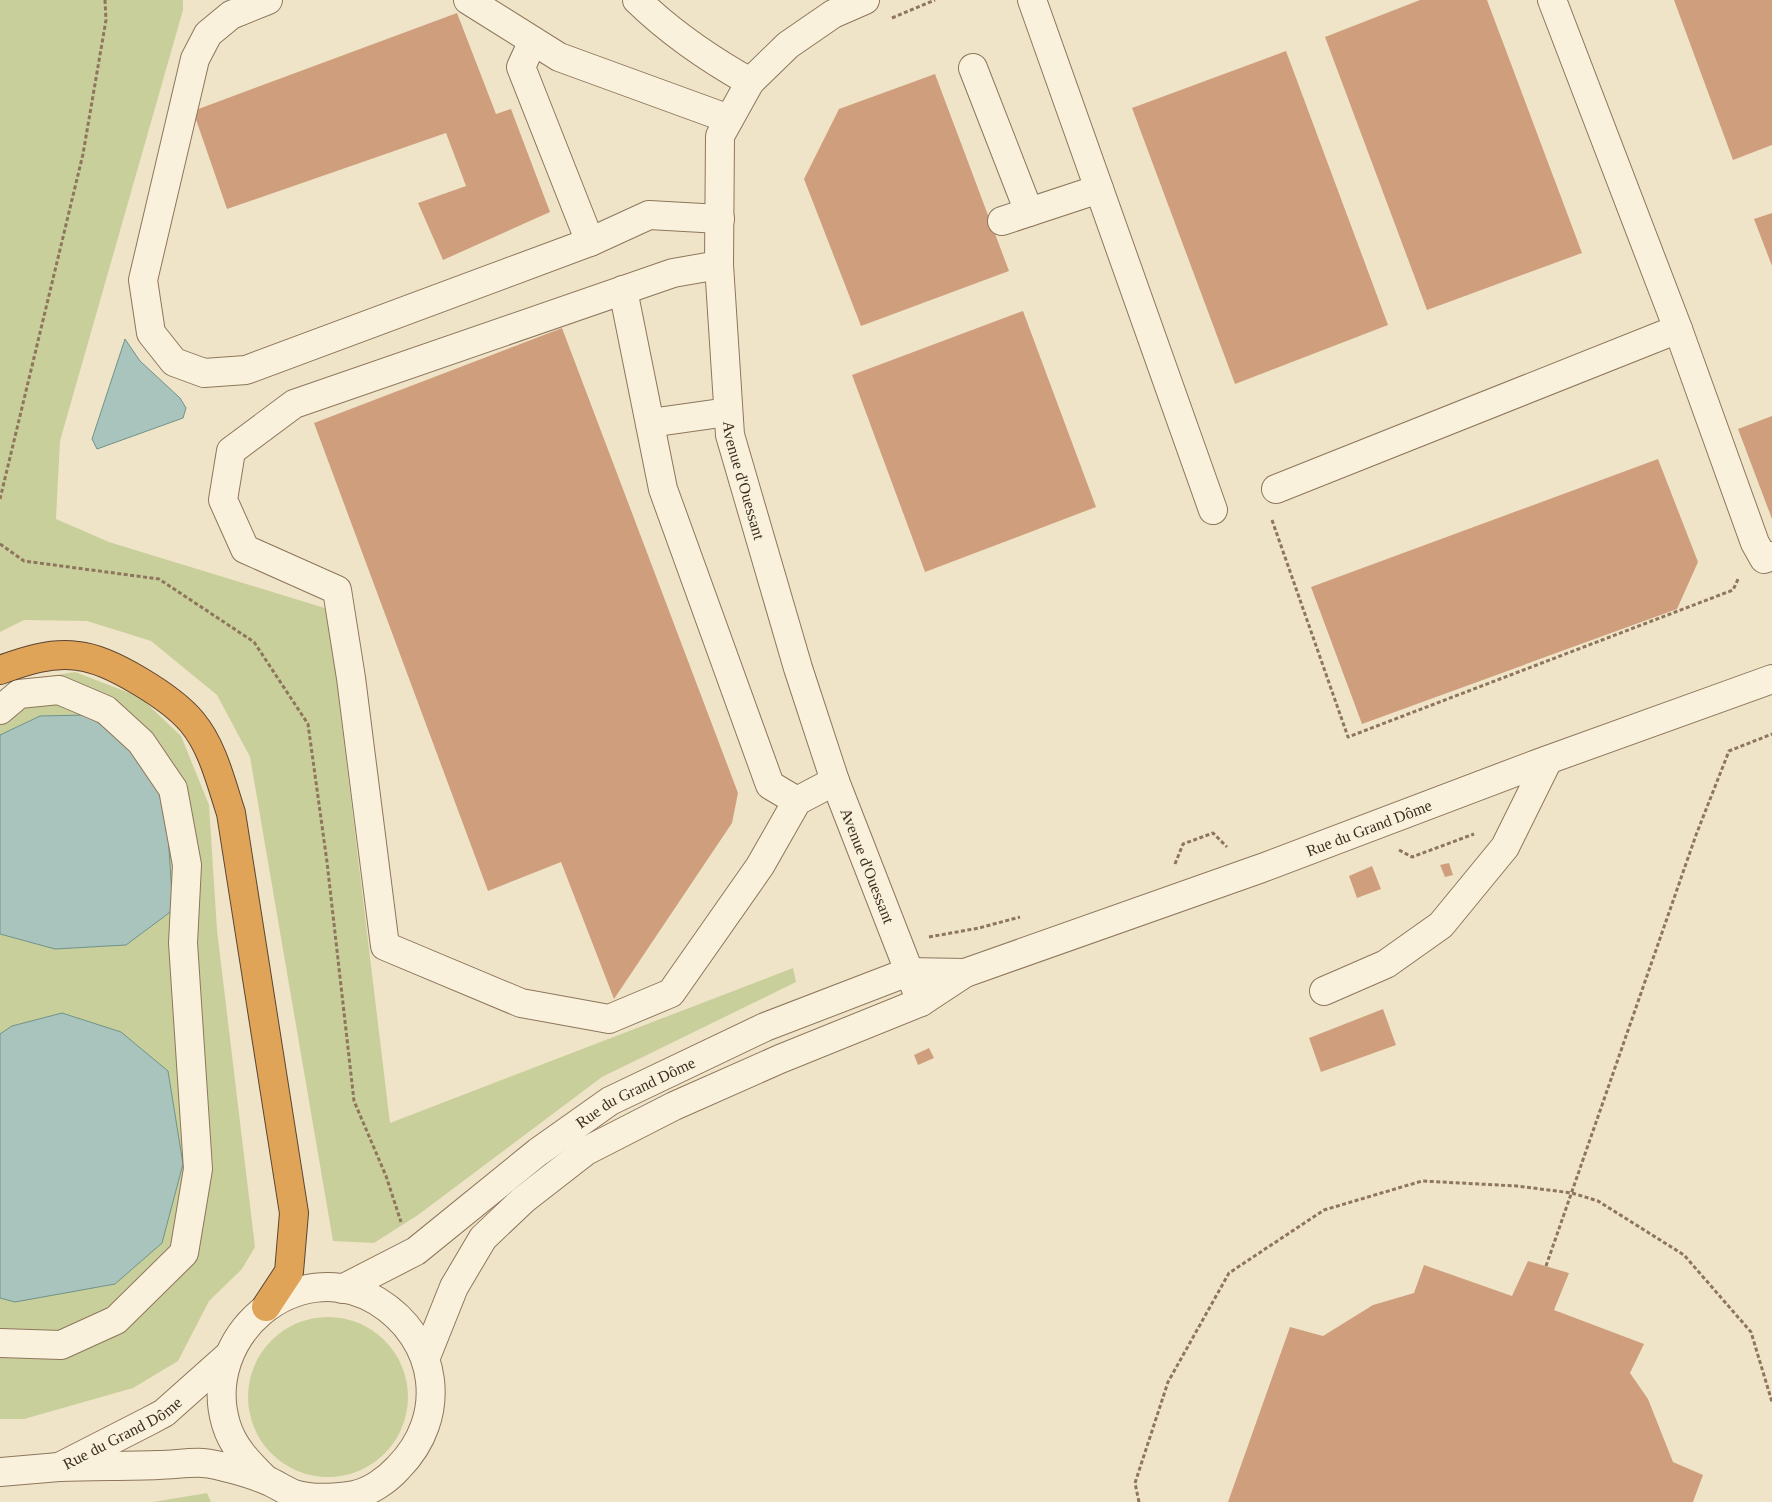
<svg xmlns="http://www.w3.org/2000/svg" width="1772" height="1502" font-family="Georgia,serif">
	<rect width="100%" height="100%" fill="#f0e4c8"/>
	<g fill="#c9cf9b">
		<path d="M0 0H183V10L60 441 56 519 109 542 328 609 390 1123 793 968 796 982 602 1077 418 1215 374 1243 333 1241 250 757 217 695 151 641 87 621 24 620 0 632Z"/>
		<path d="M75 672 140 697 181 736 209 805 217 930 255 1247 242 1269 209 1301 178 1361 133 1388 24 1419H0V693L18 681Z"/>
		<circle cx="328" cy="1397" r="80"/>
		<path d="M207 1493 211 1502H153Z"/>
	</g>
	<g fill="#a9c4bc" stroke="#6f938a">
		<path d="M125 339 140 361 180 398 186 408 183 418 97 449 92 439Z"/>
		<path d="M87 715 140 752 166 803 173 910 126 945 55 949 0 934V735L40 716Z"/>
		<path d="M62 1013 121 1032 168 1071 183 1164 162 1243 115 1284 15 1302 0 1298V1034L12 1026Z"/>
	</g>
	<g fill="#cf9f7d">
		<path d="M1420 0H1487L1582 253 1427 310 1325 37Z"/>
		<path d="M1674 0H1772V145L1733 160Z"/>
		<path d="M457 13 496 114 511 109 550 212 443 260 418 203 466 186 446 133 227 209 193 111Z"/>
		<path d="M1286 51 1388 325 1235 384 1132 108Z"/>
		<path d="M935 74 1009 271 861 326 804 179 839 109Z"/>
		<path d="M1772 213V266L1754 219Z"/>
		<path d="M1023 311 1096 507 925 572 852 375Z"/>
		<path d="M562 328 738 793 732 823 614 999 561 862 488 891 314 423Z"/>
		<path d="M1772 416V519L1738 429Z"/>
		<path d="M1658 459 1698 562 1677 609 1362 724 1311 587Z"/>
		<path d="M1449 863 1453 875 1445 877 1440 865Z"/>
		<path d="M1372 866 1381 889 1357 898 1349 876Z"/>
		<path d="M1383 1009 1396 1045 1321 1072 1309 1038Z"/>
		<path d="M929 1048 934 1058 918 1065 914 1055Z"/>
		<path d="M1528 1261 1569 1273 1554 1310 1644 1344 1630 1373 1648 1399 1673 1462 1703 1475 1693 1502H1228L1290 1327 1323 1336 1373 1305 1414 1293 1424 1265 1512 1296Z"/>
	</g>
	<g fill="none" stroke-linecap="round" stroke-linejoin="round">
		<g stroke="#8d765c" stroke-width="30">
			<g id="minor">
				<path d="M268 0 231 15 208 34 195 59 143 280 151 333 174 362 204 373 246 370 590 242 649 215 720 219"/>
				<path d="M468 0 559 57 729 119"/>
				<path d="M637 0C671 33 709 59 750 82"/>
				<path id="s1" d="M865 0 833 14 788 45 750 82 720 136 719 265 730 435 798 668 835 781 921 1002"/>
				<path d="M1032 0 1213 510"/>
				<path d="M1552 0 1678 329 1755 543 1764 559 1772 556"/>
				<path d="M533 41 521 67 590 242"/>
				<path d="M973 68 1029 212"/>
				<path d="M1002 221 1099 189"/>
				<path d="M719 265 673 273 294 404 231 451 223 500 245 549 337 590 351 678 385 946 521 1003 609 1019 671 993 760 866 797 801 835 781"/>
				<path d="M623 290 663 489 770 785 797 801"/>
				<path d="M650 423 728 412"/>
				<path d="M1276 489 1678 329"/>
				<path d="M0 710 19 694 59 690 106 710 141 742 173 789 187 865 183 943 198 1169 184 1253 116 1320 61 1345 0 1343"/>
				<path d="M1324 991 1386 964 1441 925 1505 847 1548 760"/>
				<path id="s2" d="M342 1289 416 1251 538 1152 610 1101 765 1027 908 972 965 973"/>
				<path id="s3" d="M426 1357 454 1287 483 1238 523 1200 586 1151 674 1106 780 1059 921 1002 965 973 1262 868 1539 763 1772 679"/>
				<path d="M59 1467C92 1466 126 1466 159 1465 173 1465 189 1462 203 1463 218 1464 251 1474 266 1480 276 1484 284 1490 294 1494 313 1500 335 1498 354 1495 370 1492 387 1480 398 1468 449 1417 439 1339 377 1301 296 1253 200 1337 226 1424 233 1448 250 1464 266 1480"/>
				<path id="s4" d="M0 1472 59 1467 149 1421 164 1413 228 1356"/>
			</g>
		</g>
		<g stroke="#5b4430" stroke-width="30">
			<path id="highway" d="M0 670C25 661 51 652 78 656 110 659 172 698 192 722 213 747 221 783 231 813L294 1213 289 1272 266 1307"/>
		</g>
		<g stroke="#8d765c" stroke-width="3" stroke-dasharray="4 2.5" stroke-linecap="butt">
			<path d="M892 18 935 0"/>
			<path d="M0 499 83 154 106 20 105 0"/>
			<path d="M1272 520 1348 737 1733 590 1739 577"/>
			<path d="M0 544 24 561 159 579 254 642 308 724 327 862 354 1101 386 1176 401 1222"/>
			<path d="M1399 850 1412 857 1474 834"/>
			<path d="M1175 864 1183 844 1213 833 1227 847"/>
			<path d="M929 937 979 928 1020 917"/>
			<path d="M1546 1266 1696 835 1729 751 1772 734"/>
			<path d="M1139 1502 1135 1483 1168 1382 1229 1273 1324 1210 1422 1181 1517 1186 1572 1193 1598 1201 1684 1255 1751 1332 1772 1402"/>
		</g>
		<use href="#minor" stroke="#faf1dc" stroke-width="28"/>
		<use href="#highway" stroke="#e0a458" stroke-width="28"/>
	</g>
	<g text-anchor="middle" stroke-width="4" stroke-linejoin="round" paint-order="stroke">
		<g font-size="16" fill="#3d2e20" stroke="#f7eed8">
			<text dy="6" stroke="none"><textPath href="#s1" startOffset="551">Avenue d'Ouessant</textPath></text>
			<text dy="6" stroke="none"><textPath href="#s3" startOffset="1116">Rue du Grand Dôme</textPath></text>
			<text dy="6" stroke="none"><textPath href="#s1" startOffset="956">Avenue d'Ouessant</textPath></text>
			<text dy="6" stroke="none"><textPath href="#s2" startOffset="355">Rue du Grand Dôme</textPath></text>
			<text dy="6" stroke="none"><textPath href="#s4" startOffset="131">Rue du Grand Dôme</textPath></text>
		</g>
	</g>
</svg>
